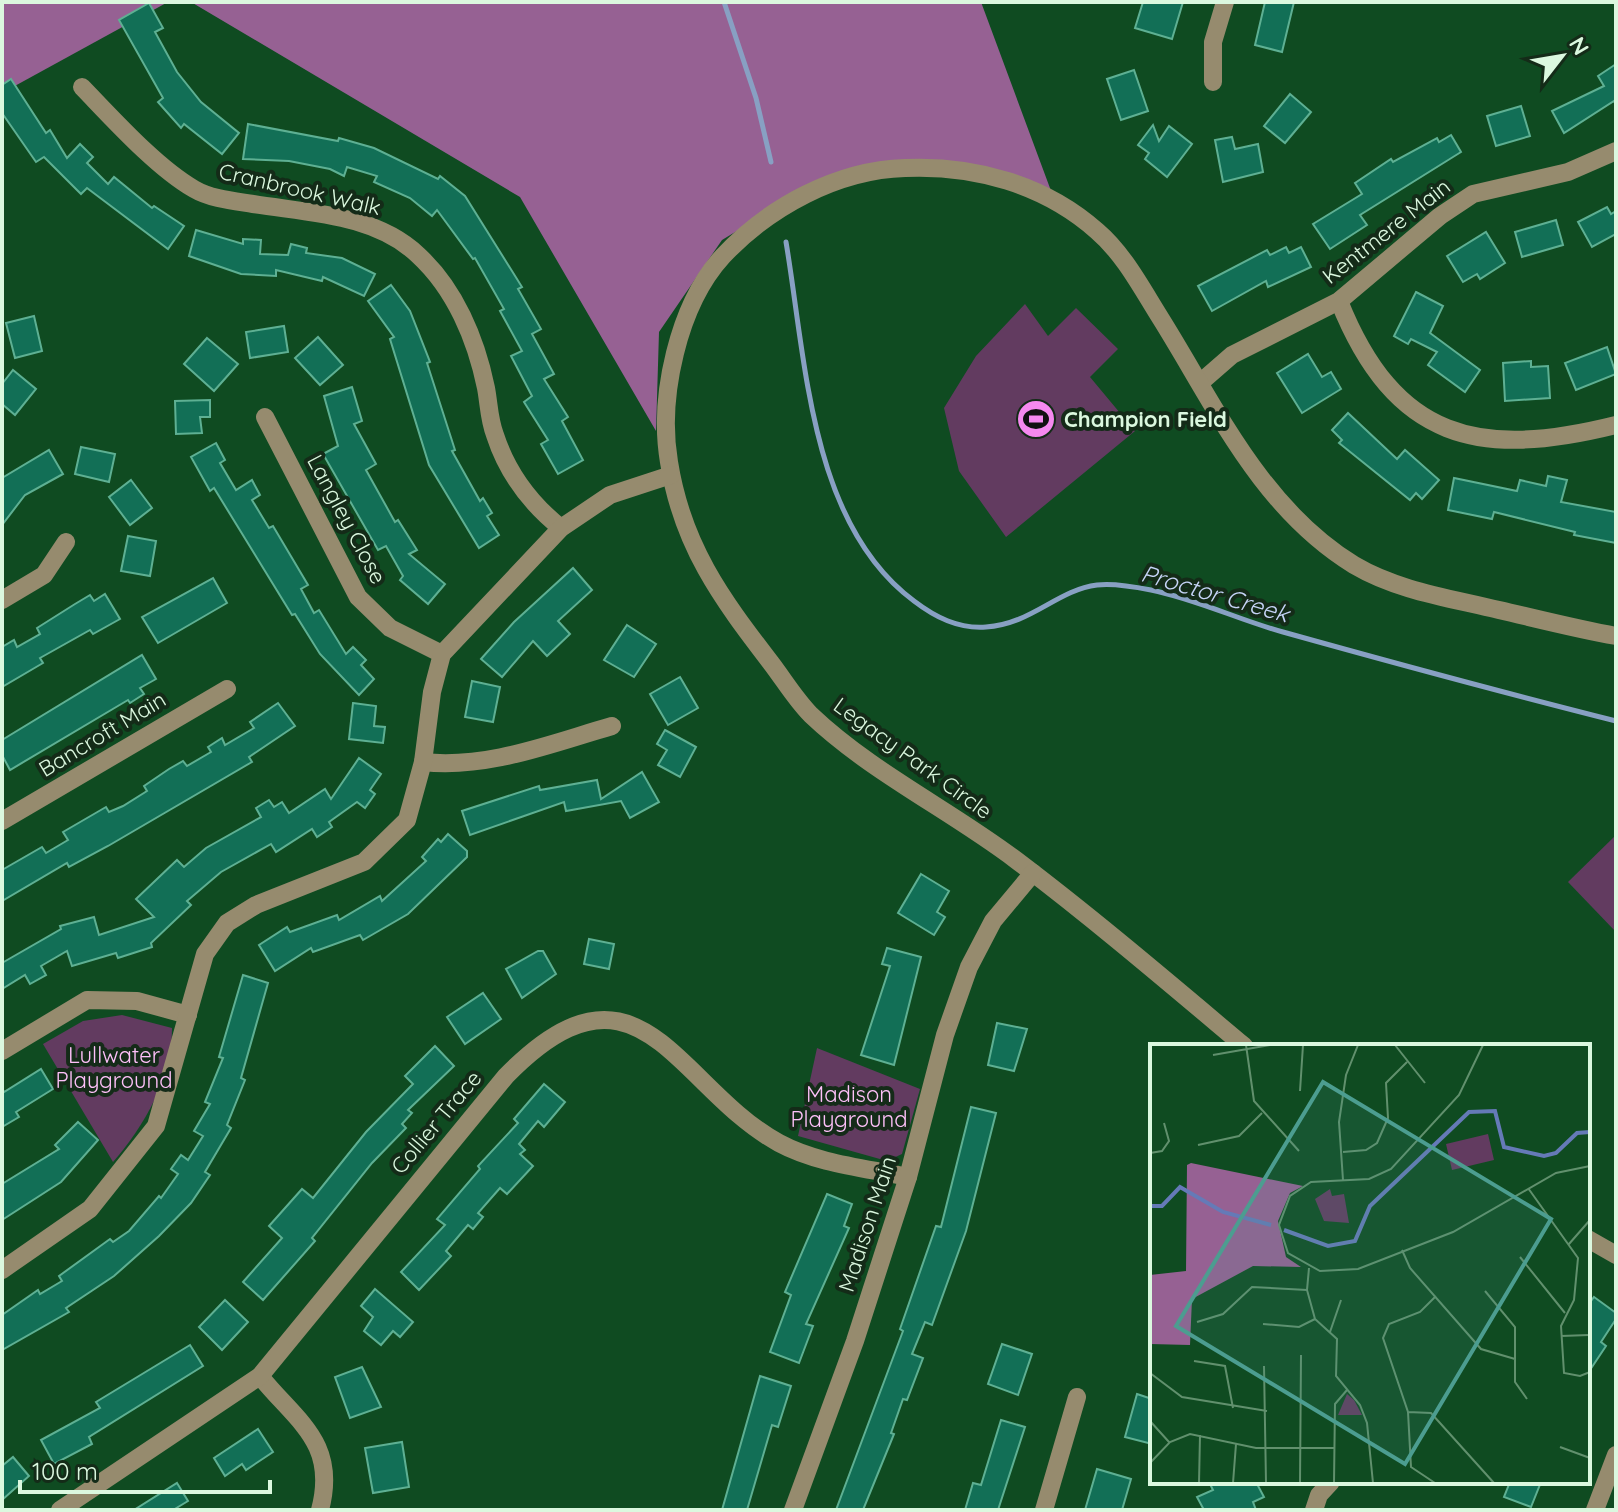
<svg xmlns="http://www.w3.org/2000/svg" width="1618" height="1512" font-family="Quicksand,sans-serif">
	<rect width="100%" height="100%" fill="#0f4b21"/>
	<g fill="#623b60">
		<path d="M1025 304 1048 336 1076 308 1118 349 1090 377 1135 431 1006 537 959 471 944 408 976 356Z"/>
		<path d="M1616 835V932L1568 882Z"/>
		<path d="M122 1015 172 1028C172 1078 145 1125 113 1162L43 1044 83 1021Z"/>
		<path d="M817 1048 920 1089 902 1154 887 1161 798 1136Z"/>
	</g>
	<g fill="#966193">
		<path d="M2 2H168L2 93Z"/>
		<path d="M191 2H981L1057 207 983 166 811 186 722 240 659 332 656 431 520 197Z"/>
	</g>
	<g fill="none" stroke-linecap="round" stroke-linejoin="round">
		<g stroke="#88a0c3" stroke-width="5">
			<path d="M724 2 756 98 771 162"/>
			<path d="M786 242C806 360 810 524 914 601 935 617 958 629 986 627 1032 624 1057 590 1097 585 1112 583 1136 587 1151 590 1196 599 1239 620 1283 632 1394 663 1505 693 1616 721"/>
		</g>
	</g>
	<g fill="#126f56" stroke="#5eb093" stroke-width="2">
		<path d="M1143 2H1183L1172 39 1135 28Z"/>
		<path d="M1265 2H1294L1282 52 1255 45Z"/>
		<path d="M149 3 163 28 155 32 177 72 201 102 239 133 222 154 184 124 181 128 158 102 163 98 119 20Z"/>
		<path d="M1616 64V105L1614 101 1564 133 1552 111 1604 86 1598 76Z"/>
		<path d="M1134 70 1148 111 1121 120 1107 79Z"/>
		<path d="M11 79 46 133 50 130 67 158 80 144 93 157 87 163 108 184 114 177 152 208 154 206 184 226 168 249 87 188 81 194 44 157 36 162 2 113V85Z"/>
		<path d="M1290 94 1311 112 1285 143 1264 126Z"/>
		<path d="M1521 106 1530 136 1496 146 1487 116Z"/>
		<path d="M248 124 338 141 339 138 374 148 438 179 440 176 465 196 522 287 518 289 541 329 532 334 554 374 544 379 568 417 562 421 583 460 558 474 541 444 548 440 524 402 532 396 511 356 522 351 500 311 504 309 475 258 473 259 437 210 432 216 410 198 374 182 377 176 347 167 344 176 330 169 289 161 243 159Z"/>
		<path d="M1153 125 1159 141 1169 126 1192 144 1167 177 1145 159 1149 153 1138 145Z"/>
		<path d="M1451 135 1461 152 1360 215 1367 225 1330 249 1313 224 1362 194 1355 183 1391 159 1393 162 1437 138 1439 142Z"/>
		<path d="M1232 137 1235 149 1258 144 1263 172 1223 182 1215 140Z"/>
		<path d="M1607 207 1611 214 1616 211V234L1592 247 1578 222Z"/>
		<path d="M1556 220 1563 245 1522 257 1515 232Z"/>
		<path d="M196 230 243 244V239L261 240 260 254 288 255 291 244 307 248 306 253 342 258 375 274 364 296 323 277 322 281 276 270V276L241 274 189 256Z"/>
		<path d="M1486 232 1505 263 1480 279 1477 274 1463 282 1447 256Z"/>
		<path d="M1286 247 1289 253 1301 247 1311 267 1268 287 1266 281 1212 311 1198 286 1267 250 1270 255Z"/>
		<path d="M391 285 410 311 430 362 427 363 455 450 452 451 480 501 483 498 492 513 487 516 499 535 479 548 429 465 390 339 394 337 368 301Z"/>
		<path d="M1416 292 1443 306 1430 333 1480 370 1465 392 1428 365 1437 352 1411 339 1408 344 1394 336Z"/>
		<path d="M34 316 42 351 15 358 6 323Z"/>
		<path d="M284 326 288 352 250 358 246 332Z"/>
		<path d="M318 337 343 365 320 385 295 358Z"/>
		<path d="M207 338 238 364 214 391 184 364Z"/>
		<path d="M1607 347 1616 374 1576 390 1565 363Z"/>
		<path d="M1308 354 1322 377 1331 372 1341 389 1302 413 1277 373Z"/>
		<path d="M1531 361V367L1548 366 1550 398 1505 401 1503 363Z"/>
		<path d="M13 370 36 389 15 415 2 404V384Z"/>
		<path d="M352 387 362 421 354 424 376 464 366 470 395 522 398 520 417 550 409 554 445 584 428 604 400 580 403 576 386 546 378 550 323 454 338 446 324 396Z"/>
		<path d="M210 400V417H200L202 433 176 434 175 401Z"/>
		<path d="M1348 413 1397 459 1405 450 1439 480 1422 499 1416 493 1410 500 1339 443 1342 440 1332 430Z"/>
		<path d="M216 443 225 460 220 463 236 490 252 480 260 495 252 500 269 528 273 526 308 585 301 589 314 613 319 610 346 654 353 647 366 660 361 665 374 679 359 695 320 654 295 614 292 615 214 488 210 491 191 457Z"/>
		<path d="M81 447 115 454 109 482 75 474Z"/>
		<path d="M49 450 63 474 25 495 2 525V478Z"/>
		<path d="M1548 476 1567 480 1561 502 1616 512V543L1574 535 1575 532 1494 512 1492 519 1448 510 1454 478 1517 491 1520 480 1546 486Z"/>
		<path d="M131 480 152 508 130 525 109 497Z"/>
		<path d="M128 536 156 541 150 576 121 571Z"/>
		<path d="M573 568 592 590 558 621 570 634 547 656 533 641 502 677 481 659 514 622Z"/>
		<path d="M213 578 227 603 158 643 142 617Z"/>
		<path d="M105 594 120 619 93 634 90 630 40 658 43 663 2 687V647L14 640 17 647 40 634 37 628 75 604 90 595 94 601Z"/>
		<path d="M627 625 656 644 634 677 604 660Z"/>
		<path d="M142 655 156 679 140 688 144 694 130 703 128 700 10 770 2 755V740Z"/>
		<path d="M680 677 698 708 668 725 650 694Z"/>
		<path d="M472 681 500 687 493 722 465 717Z"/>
		<path d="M278 703 295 726 249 757 252 762 108 846 69 867 67 863 2 901V870L42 847 46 853 68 840 63 832 106 807 109 812 123 806 147 791 144 786 169 769 183 761 187 766 211 752 208 747 222 738 225 745 254 728 250 722Z"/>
		<path d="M353 703 376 706 374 726 385 727 383 743 349 739Z"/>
		<path d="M665 730 696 747 680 777 658 765 667 750 657 744Z"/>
		<path d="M359 758 381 774 370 790 375 794 365 808 357 802 329 822 332 827 317 837 312 829 276 852 271 844 221 872 187 901 191 905 151 943 152 947 118 958 116 953 72 966 67 951 41 966 46 975 30 984 25 975 2 989V963L61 929 60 926 94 917 99 935 154 917 136 899 177 860 184 867 206 848 261 817 256 808 269 800 274 807 282 802 289 813 325 789 331 799Z"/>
		<path d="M642 772 659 802 630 818 621 801 566 811 564 802 470 835 462 811 539 786 540 790 597 780 601 799Z"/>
		<path d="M448 834 467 851V857L408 914 363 940 360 935 313 952 311 948 275 971 259 945 287 927 290 932 337 915 339 920 380 896 382 901 426 861 422 857 438 839 441 842Z"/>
		<path d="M921 874 949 891 937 912 945 917 934 935 898 913Z"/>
		<path d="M589 939 614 944 609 969 584 964Z"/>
		<path d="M887 948 921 957 894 1065 861 1055 890 966 882 964Z"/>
		<path d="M538 951H543L556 974 522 998 506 969Z"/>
		<path d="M243 975 268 983 241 1078 245 1080 227 1125 231 1128 205 1172 210 1175 191 1203 159 1236 114 1276 66 1308 69 1312 2 1350V1315L38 1290 40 1294 62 1281 59 1276 110 1239 113 1242 129 1231 159 1196 161 1198 178 1174 171 1169 181 1155 188 1160 203 1136 194 1131 210 1104 205 1102 223 1058 219 1057Z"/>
		<path d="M483 993 501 1019 465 1044 447 1017Z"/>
		<path d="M997 1023 1027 1029 1014 1071 988 1065Z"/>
		<path d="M435 1046 454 1066 408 1110 412 1113 402 1124 406 1128 372 1163 312 1238 315 1241 263 1300 243 1282 282 1238 269 1226 302 1189 313 1198 366 1132 413 1084 405 1076Z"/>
		<path d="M41 1069 53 1089 16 1112 19 1117 2 1127V1088L4 1092Z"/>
		<path d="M544 1084 565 1102 544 1127 538 1121 519 1144 525 1150 520 1154 533 1166 507 1194 500 1188 478 1213 483 1217 473 1229 468 1225 446 1251 451 1256 419 1290 401 1272 445 1225 437 1219 480 1169 478 1166 518 1123 514 1119Z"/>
		<path d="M971 1107 996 1113 966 1231 932 1325 925 1322 912 1354 923 1358 907 1400 903 1399 891 1433 894 1434 863 1510H836L903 1331 900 1329 936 1226 941 1227Z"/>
		<path d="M78 1122 98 1140 61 1182 2 1220V1184L59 1149 55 1145Z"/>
		<path d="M827 1194 852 1204 844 1226 849 1228 806 1324 813 1326 799 1363 770 1352 791 1295 785 1292Z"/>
		<path d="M375 1289 413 1322 400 1337 393 1331 381 1345 364 1331 373 1317 361 1306Z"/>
		<path d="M1594 1297 1616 1313V1319L1601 1342 1606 1346 1588 1373V1305Z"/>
		<path d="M225 1300 248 1322 222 1350 199 1327Z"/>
		<path d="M1002 1344 1032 1354 1018 1395 988 1384Z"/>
		<path d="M190 1345 203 1366 89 1437 92 1444 54 1464 41 1440 100 1408 96 1402Z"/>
		<path d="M362 1367 381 1407 350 1418 335 1377Z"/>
		<path d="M760 1376 791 1386 778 1427 772 1425 747 1510H722Z"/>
		<path d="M1137 1394 1152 1399V1444L1125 1437Z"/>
		<path d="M1001 1420 1025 1427 998 1510H965L973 1483 981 1485Z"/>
		<path d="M258 1429 273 1452 246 1470 242 1464 225 1476 214 1458Z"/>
		<path d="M402 1442 409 1487 373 1493 365 1448Z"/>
		<path d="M13 1457 29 1476 2 1500V1466Z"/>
		<path d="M1097 1469 1131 1479 1122 1510H1085Z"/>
		<path d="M1209 1482H1256L1264 1497 1253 1502 1256 1510H1204L1197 1497 1213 1490Z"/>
		<path d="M1510 1482H1541L1531 1507 1504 1497Z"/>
		<path d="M177 1483 188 1501 173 1510H134Z"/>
	</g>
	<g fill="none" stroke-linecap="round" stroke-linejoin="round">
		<g stroke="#968b6e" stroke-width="18">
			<path d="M1213 82V42L1225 2"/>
			<path d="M82 87C113 119 156 167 194 189 211 199 234 201 253 204 308 213 375 214 418 255 455 289 476 339 486 388 489 404 489 420 495 435 507 472 531 504 561 528"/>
			<path d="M1339 301C1395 441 1479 459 1616 425"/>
			<path d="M1201 382 1232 355 1339 301 1440 216 1473 194 1568 172 1616 151"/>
			<path d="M265 417 358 597 390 628 442 654"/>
			<path d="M2 600 44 575 66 542"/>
			<path d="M423 762C488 769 549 744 612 726"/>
			<path d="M2 821 227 689"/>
			<path d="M1244 1046C1169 983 1094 919 1016 860 950 810 871 772 811 715 796 700 784 680 771 663 721 598 682 545 669 462 658 397 678 305 723 256 769 207 837 170 905 168 974 165 1044 184 1097 231 1124 254 1142 289 1161 319 1216 407 1261 508 1354 565 1398 591 1450 598 1499 610 1538 619 1577 629 1616 636"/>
			<path d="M2 1051 87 1000 137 1001 188 1015"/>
			<path d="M1588 1239 1616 1255"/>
			<path d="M2 1270 90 1209 156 1126 205 954 227 923 256 905 364 862 407 820 423 762 432 692 442 654 561 528 610 495 671 475"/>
			<path d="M260 1376C296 1421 338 1442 320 1510"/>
			<path d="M60 1510 260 1376 506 1076C639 940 676 1087 779 1143 818 1164 866 1168 908 1177"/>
			<path d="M793 1510 855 1341 908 1177 945 1035 969 967 993 921 1033 873"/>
			<path d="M1044 1510 1077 1397"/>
			<path d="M1314 1510 1319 1495 1331 1482"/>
			<path d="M1595 1510 1616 1455"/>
		</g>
	</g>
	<defs>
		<g id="stadium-disc" transform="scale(2)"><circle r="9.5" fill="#f589ef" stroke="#142b18"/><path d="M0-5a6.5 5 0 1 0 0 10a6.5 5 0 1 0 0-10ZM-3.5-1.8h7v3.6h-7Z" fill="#111"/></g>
	</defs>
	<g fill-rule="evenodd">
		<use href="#stadium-disc" x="1036" y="419"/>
	</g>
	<g text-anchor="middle" stroke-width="8" stroke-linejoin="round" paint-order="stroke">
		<g font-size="22" fill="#dbf8df" stroke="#142b18">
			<text transform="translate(300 189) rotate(13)" y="8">Cranbrook Walk</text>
			<text transform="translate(1386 231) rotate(-38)" y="8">Kentmere Main</text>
			<text transform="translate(347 519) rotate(62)" y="8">Langley Close</text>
			<text transform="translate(102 734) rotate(-31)" y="8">Bancroft Main</text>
			<text transform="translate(913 758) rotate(36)" y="8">Legacy Park Circle</text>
			<text transform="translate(436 1122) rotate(-50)" y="8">Collier Trace</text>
			<text transform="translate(867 1224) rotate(-72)" y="8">Madison Main</text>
		</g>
		<g font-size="22" font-weight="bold" fill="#dbf8df" stroke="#142b18" text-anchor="start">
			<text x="1064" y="427">Champion Field</text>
		</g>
		<g font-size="22" fill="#ffc1fa" stroke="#142b18">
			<text x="114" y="1063">Lullwater<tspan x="114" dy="25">Playground</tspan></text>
			<text x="849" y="1102">Madison<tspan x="849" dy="25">Playground</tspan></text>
		</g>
		<g font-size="24" font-style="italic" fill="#c6d4f7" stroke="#142b18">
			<text transform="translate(1215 594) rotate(16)" y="8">Proctor Creek</text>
		</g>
	</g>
	<g transform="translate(1150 1044)">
		<rect width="440" height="440" fill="#0f4b21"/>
		<path d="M338 90 344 116 302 126 296 100ZM180 145 182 152 194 150 199 179 174 177 165 155ZM197 350 204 356 212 371H188Z" fill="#623b60"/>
		<path d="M41 119 153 142 140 149 128 177 136 213 151 223 103 222 42 255 40 301 0 300V231L36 227 37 121Z" fill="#966193"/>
		<path fill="none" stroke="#657ab7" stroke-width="4" d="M0 162H12L30 143 73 168 121 181M134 186 178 202 205 197 220 162 319 68 345 67 354 103 394 112 406 109 427 89 440 88"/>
		<path fill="none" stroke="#61906d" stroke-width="2" d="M96 1 104 57 149 107M245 1 275 39M333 1 309 51 241 125 219 135 161 138 140 152 129 181 138 209 170 227 208 225 303 188 406 129 440 122M63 11 120 1M150 47 153 1M48 101 89 92 112 69M193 108 216 106 227 99 238 74 236 39 257 18M0 109 12 107 19 97 14 79M193 136 189 78 196 31 208 1M378 144 428 214 424 256 411 282 414 329 430 332 440 328M419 200 440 176M252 206 260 224 331 305 365 315M370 213 415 269M159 224 157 246 165 275 187 295 186 332 210 361 217 379 223 439M335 247 365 283V338L377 355M47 278 73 270 102 243 157 246M113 280 149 283 165 275M180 288 191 256M411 292 439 291M44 317 75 322 83 364M114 322 116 439M0 329 32 353 117 367M258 368 281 369 344 439M0 377 19 398M410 403 440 414M0 419 20 398 40 390 106 404H184M49 439 50 391M83 439 86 400M150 439 151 311M184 439 185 360 197 346M285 439 261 423 258 368 233 294 239 280 270 268 286 252"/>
		<path fill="#4c9d90" fill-opacity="0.15" stroke="#4c9d90" stroke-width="4" d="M173 38 401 175 255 420 26 282Z"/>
		<rect width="440" height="440" fill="none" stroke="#dbf8df" stroke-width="4"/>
	</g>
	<rect width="1618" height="1512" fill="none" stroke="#dbf8df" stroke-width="8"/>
	<g transform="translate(1562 56) rotate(59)" stroke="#142b18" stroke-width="6" paint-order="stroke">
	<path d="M0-6L14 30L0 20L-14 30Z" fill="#dbf8df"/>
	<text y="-12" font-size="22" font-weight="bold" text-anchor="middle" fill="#dbf8df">N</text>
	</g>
	<path d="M20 1480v12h250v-12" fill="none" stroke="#dbf8df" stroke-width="4"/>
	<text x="32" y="1480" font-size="24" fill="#dbf8df" stroke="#142b18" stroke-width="6" paint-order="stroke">100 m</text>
</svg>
